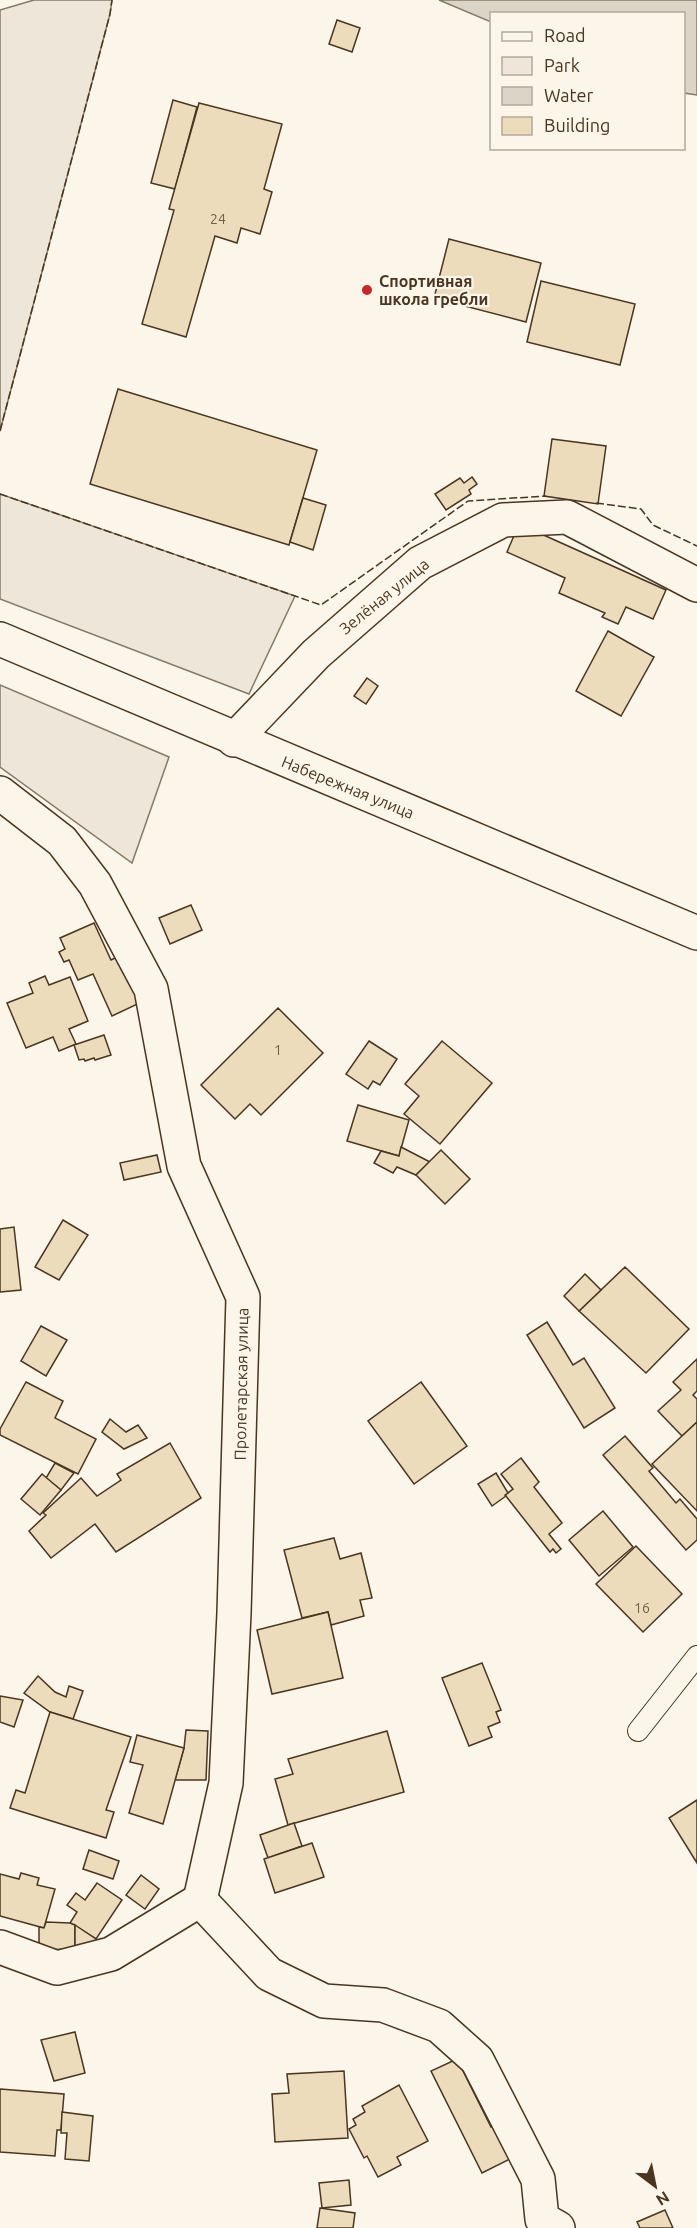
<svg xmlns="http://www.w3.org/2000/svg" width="697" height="2228" font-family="Ubuntu,sans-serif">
	<rect width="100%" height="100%" fill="#fbf6e9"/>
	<g fill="#ede6d9" stroke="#887966" stroke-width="1.5">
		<path d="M34 0H112L110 14 0 431V10Z"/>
		<path d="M0 494 295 596 249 694 0 599Z"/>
		<path d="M0 685 169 757 132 863 0 767Z"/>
	</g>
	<path fill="#dcd4c6" stroke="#887966" stroke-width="1.5" d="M439 0H697V95L684 93V14H492L491 22Z"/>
	<g fill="#ecdcbc" stroke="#4a3520" stroke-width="1.5">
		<path d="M337 20 360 28 352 52 329 44Z"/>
		<path d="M173 100 197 107 175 189 151 183Z"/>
		<path d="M199 103 282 124 264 189 272 192 260 234 241 228 237 243 215 236 186 337 142 324 174 210 169 209Z"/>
		<path d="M449 239 541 263 526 322 434 298Z"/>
		<path d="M541 281 635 304 620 365 527 342Z"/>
		<path d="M118 389 317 450 289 545 90 484Z"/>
		<path d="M552 439 606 446 598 504 544 496Z"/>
		<path d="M472 477 477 484 469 490 471 494 446 510 435 494 460 478 464 483Z"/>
		<path d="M303 498 326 505 313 550 290 542Z"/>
		<path d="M519 524 666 590 653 619 626 607 618 624 602 617 605 613 559 593 565 578 507 552Z"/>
		<path d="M608 631 654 657 621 716 576 691Z"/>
		<path d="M367 678 378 686 366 704 354 696Z"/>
		<path d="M191 905 202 930 170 944 159 918Z"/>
		<path d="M94 923 111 960 123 954 144 1001 112 1016 93 974 78 980 69 960 64 962 59 952 65 949 60 938Z"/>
		<path d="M45 976 49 985 70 977 88 1021 69 1029 76 1044 59 1051 53 1037 26 1048 7 1003 33 993 29 983Z"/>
		<path d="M278 1008 323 1053 261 1115 250 1104 235 1119 201 1085Z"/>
		<path d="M104 1035 111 1055 95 1060 94 1058 85 1061 84 1059 79 1060 74 1045Z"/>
		<path d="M369 1041 397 1059 380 1085 373 1081 368 1089 346 1074Z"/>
		<path d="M442 1041 492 1083 440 1144 404 1114 419 1096 405 1084Z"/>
		<path d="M358 1105 409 1120 399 1156 347 1141Z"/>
		<path d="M401 1147 430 1162 416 1175 397 1167 393 1173 374 1163 381 1151 399 1156Z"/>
		<path d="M441 1150 470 1179 445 1204 416 1175Z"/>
		<path d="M157 1155 161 1172 124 1180 120 1163Z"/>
		<path d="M63 1220 88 1235 59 1280 35 1267Z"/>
		<path d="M14 1227 21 1290 0 1292V1229Z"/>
		<path d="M625 1267 689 1329 646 1373 579 1311Z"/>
		<path d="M585 1274 601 1290 579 1311 564 1296Z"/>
		<path d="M547 1322 573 1365 584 1358 615 1408 584 1428 527 1335Z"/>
		<path d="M41 1326 67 1340 46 1376 21 1361Z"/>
		<path d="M697 1359V1391L693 1395 697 1399V1422L682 1436 658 1411 681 1390 673 1382Z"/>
		<path d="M26 1382 63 1401 55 1418 96 1439 78 1474 0 1435V1429Z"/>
		<path d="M421 1382 467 1446 414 1484 368 1421Z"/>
		<path d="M110 1419 126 1432 138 1425 147 1438 124 1449 102 1432Z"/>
		<path d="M697 1422V1511L652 1464Z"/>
		<path d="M625 1436 653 1468 649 1471 676 1503 680 1499 697 1519V1540L686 1550 603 1455Z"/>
		<path d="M170 1443 201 1498 116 1552 95 1524 51 1558 29 1531 46 1515 43 1513 81 1478 97 1496 121 1480 117 1474Z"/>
		<path d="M521 1458 539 1482 534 1487 562 1523 549 1534 561 1549 556 1553 553 1549 550 1552 505 1495 513 1489 501 1474Z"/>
		<path d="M55 1463 74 1473 61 1490 46 1478Z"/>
		<path d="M496 1473 508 1493 505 1495 506 1496 492 1506 478 1484Z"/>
		<path d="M42 1474 61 1490 40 1515 21 1499Z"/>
		<path d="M603 1511 633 1547 599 1576 569 1540Z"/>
		<path d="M334 1538 340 1559 361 1553 372 1598 360 1600 364 1616 331 1625 328 1612 302 1618 284 1550Z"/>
		<path d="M636 1546 682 1594 643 1632 596 1584Z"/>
		<path d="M328 1612 343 1678 272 1694 257 1630Z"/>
		<path d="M482 1663 501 1710 496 1712 500 1722 488 1727 492 1737 469 1746 442 1678Z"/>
		<path d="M38 1676 55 1692 66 1697 69 1686 83 1691 73 1719 50 1712 24 1693Z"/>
		<path d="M0 1696 23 1700 14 1727 0 1722Z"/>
		<path d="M50 1712 131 1737 106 1810 114 1812 106 1838 10 1808 16 1790 25 1793Z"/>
		<path d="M186 1730 208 1731 206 1780H175L184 1748Z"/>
		<path d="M387 1731 404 1792 288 1825 275 1779 293 1774 288 1759Z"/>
		<path d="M137 1735 184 1748 163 1824 129 1813 143 1765 130 1762Z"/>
		<path d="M697 1800V1863L669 1818Z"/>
		<path d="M294 1823 302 1846 268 1858 260 1835Z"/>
		<path d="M312 1843 324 1877 275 1893 264 1859Z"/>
		<path d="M89 1850 119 1861 113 1879 83 1869Z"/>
		<path d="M21 1873 39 1878 37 1885 55 1889 44 1928 0 1916V1874L19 1879Z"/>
		<path d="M141 1875 159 1889 145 1909 126 1895Z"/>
		<path d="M97 1883 122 1900 96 1939 70 1923 77 1912 67 1905 76 1893 85 1900Z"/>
		<path d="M46 1922 70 1923 75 1925V1949L39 1950V1927L44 1928Z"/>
		<path d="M75 1925 96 1939V1944L75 1949Z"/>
		<path d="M75 2032 85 2073 54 2081 41 2040Z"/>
		<path d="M457 2059 491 2127H493L510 2159 482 2173 431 2071Z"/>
		<path d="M344 2071 348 2138 275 2142 272 2094 289 2093 287 2074Z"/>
		<path d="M399 2085 428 2141 397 2157 401 2165 378 2177 367 2156 364 2158 349 2129 356 2125 353 2119 365 2112 362 2106Z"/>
		<path d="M0 2089 64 2094 61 2130H57L55 2156 0 2152Z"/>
		<path d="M62 2112 93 2116 89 2161 65 2159 67 2133H61Z"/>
		<path d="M349 2180 351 2205 322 2208 319 2183Z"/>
		<path d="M320 2208 355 2213 353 2228H317Z"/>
		<path d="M665 2210 673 2228H640L637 2222Z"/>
	</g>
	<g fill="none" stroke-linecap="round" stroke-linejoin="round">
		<g stroke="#4a3520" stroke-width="22">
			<path id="lane" d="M638 1731 697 1656"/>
		</g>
		<g stroke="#4a3520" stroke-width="36">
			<g id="street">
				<path d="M234 740 316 654 420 563 503 520 567 517 697 585"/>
				<path d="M0 793 62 841 95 884 151 989 184 1166 243 1297 234 1613 226 1783 200 1900"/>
				<path d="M200 1900 269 1974 324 2001 383 2005 439 2026 477 2060 538 2179 542 2219 558 2228"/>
				<path d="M0 1947 57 1968 111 1954 200 1900"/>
			</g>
		</g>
		<g stroke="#4a3520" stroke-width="36">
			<path id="secondary" d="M0 639C232 739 465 834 697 933"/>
		</g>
		<use href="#lane" stroke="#fbf6e9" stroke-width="20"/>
		<use href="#street" stroke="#fbf6e9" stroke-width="33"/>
		<use href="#secondary" stroke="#fbf6e9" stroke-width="33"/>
		<g stroke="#4a3520" stroke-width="1.5" stroke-dasharray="8 3" stroke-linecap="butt">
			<path d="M0 431 110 14 112 0"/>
			<path d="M0 494 321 605 468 501 546 496"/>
			<path d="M596 503 641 509 653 525 697 546"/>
		</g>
	</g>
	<circle fill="#c62828" stroke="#fbf6e9" stroke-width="2" cx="367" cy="290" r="6"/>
	<g text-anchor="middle" stroke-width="4.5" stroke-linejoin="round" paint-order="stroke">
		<g font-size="14" fill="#725f47">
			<text x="218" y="224">24</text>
			<text x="278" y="1055">1</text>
			<text x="642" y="1613">16</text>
		</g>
		<g font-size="16" font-weight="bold" fill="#4a3520" stroke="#fbf6e9" text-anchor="start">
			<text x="379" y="287">Спортивная<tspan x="379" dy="18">школа гребли</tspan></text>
		</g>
		<g font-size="16" fill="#4a3520" stroke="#fbf6e9">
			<text transform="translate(384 596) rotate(-39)" y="6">Зелёная улица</text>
			<text transform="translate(348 787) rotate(22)" y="6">Набережная улица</text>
			<text transform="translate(241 1384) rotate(-89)" y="6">Пролетарская улица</text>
		</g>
	</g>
	<rect x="490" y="12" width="195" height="138" fill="#fbf6e9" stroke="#b4a999" stroke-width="1.5"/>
	<rect x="502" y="32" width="30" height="9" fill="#fbf6e9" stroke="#b4a999" stroke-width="1.5"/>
	<text x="544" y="42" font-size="18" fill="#4a3520">Road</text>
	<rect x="502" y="57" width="30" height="18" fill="#ede6d9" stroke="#b4a999" stroke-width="1.5"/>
	<text x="544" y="72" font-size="18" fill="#4a3520">Park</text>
	<rect x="502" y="87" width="30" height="18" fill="#dcd4c6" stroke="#b4a999" stroke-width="1.5"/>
	<text x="544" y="102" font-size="18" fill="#4a3520">Water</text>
	<rect x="502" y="117" width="30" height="18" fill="#ecdcbc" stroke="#b4a999" stroke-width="1.5"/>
	<text x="544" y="132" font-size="18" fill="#4a3520">Building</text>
	<g transform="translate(655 2186) rotate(148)" stroke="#fbf6e9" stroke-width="4.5" paint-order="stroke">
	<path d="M0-4.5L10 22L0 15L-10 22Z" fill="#4a3520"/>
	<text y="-9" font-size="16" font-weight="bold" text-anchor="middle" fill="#4a3520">N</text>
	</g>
</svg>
